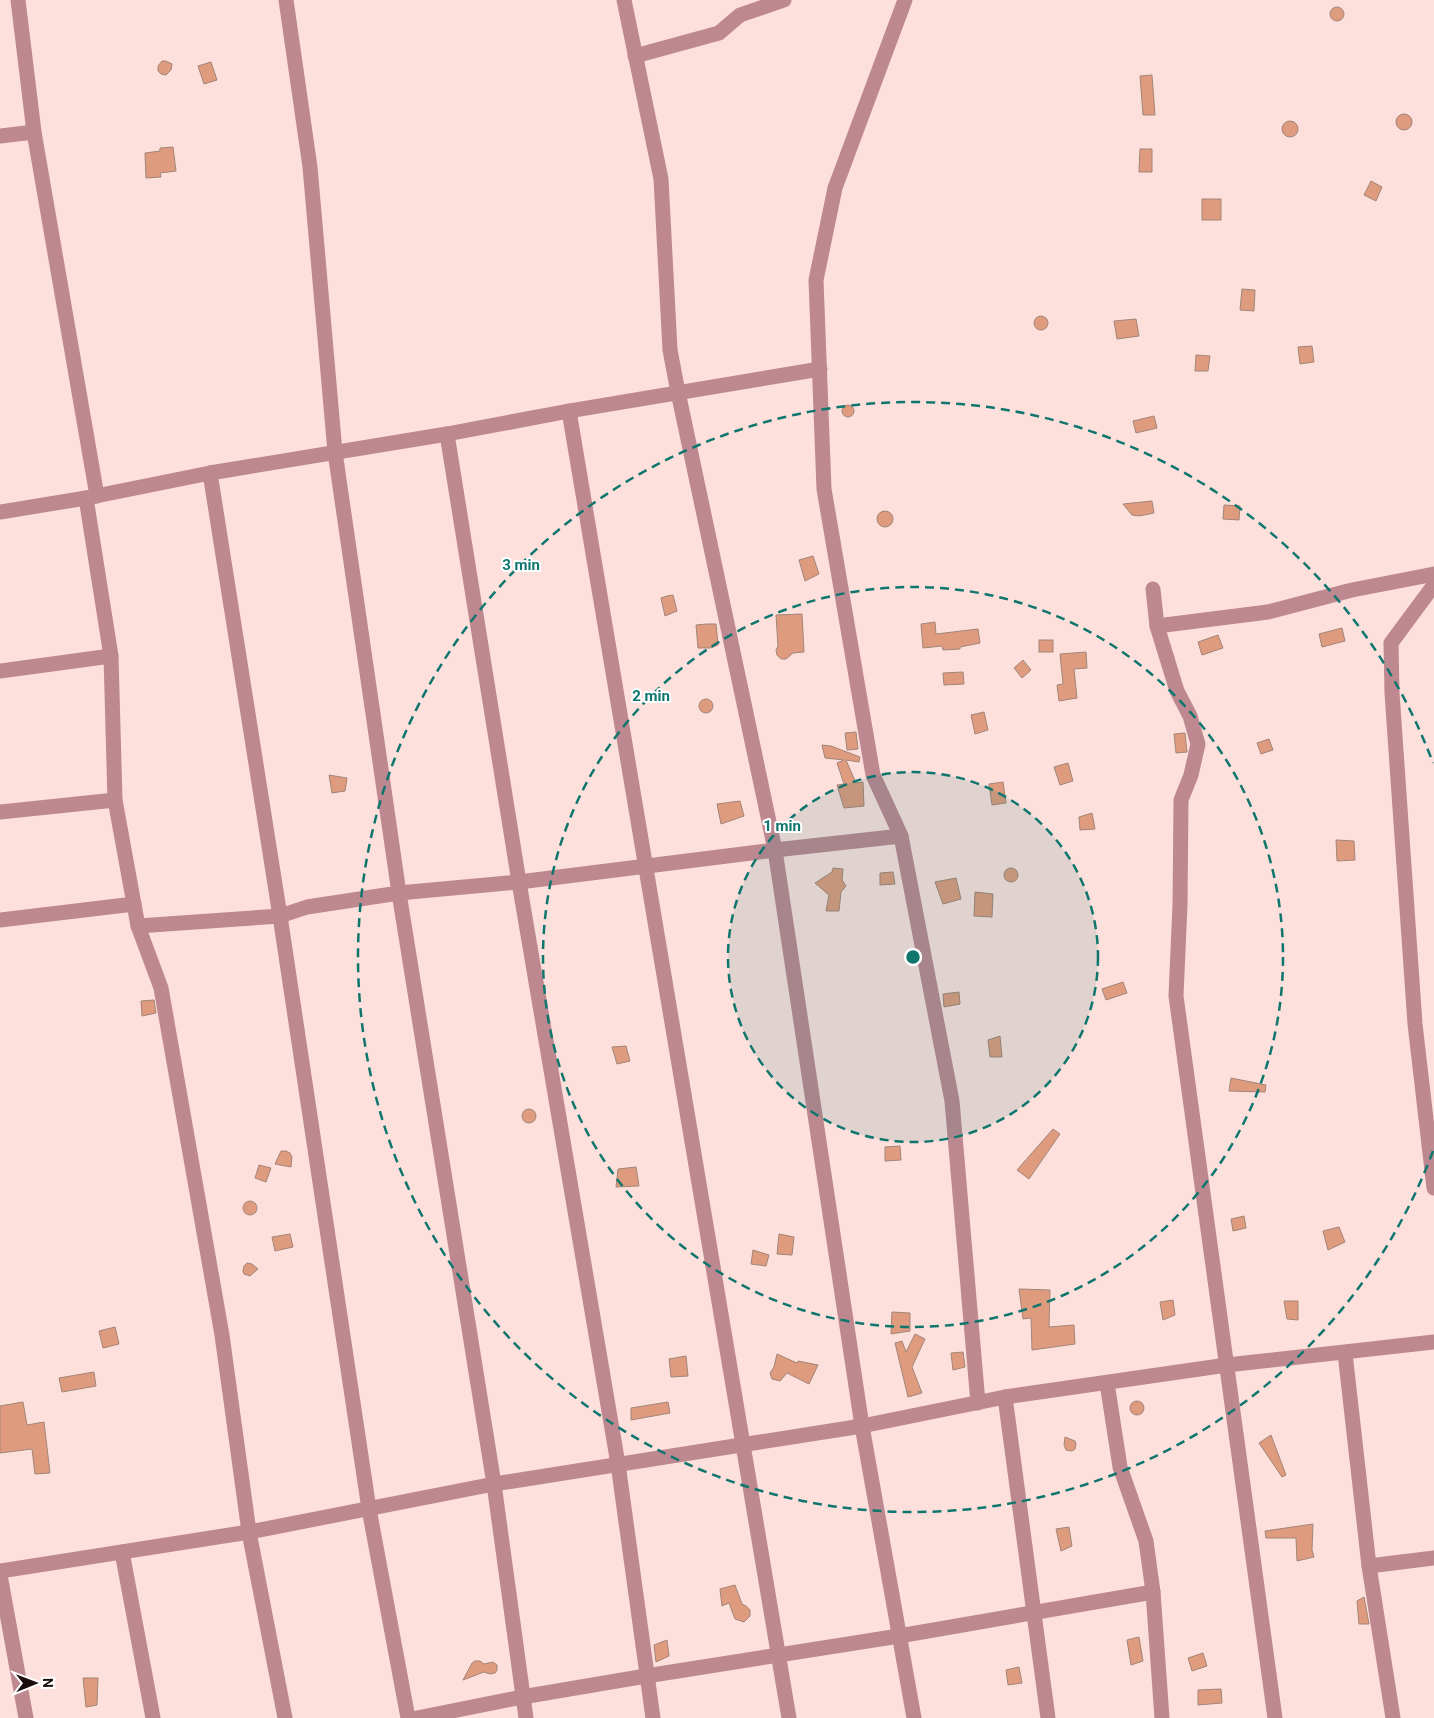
<svg xmlns="http://www.w3.org/2000/svg" width="1434" height="1718" font-family="Roboto,sans-serif">
	<rect width="100%" height="100%" fill="#fde0dc"/>
	<g fill="#df9b7e" stroke="#a28579">
		<circle cx="1337" cy="14" r="7"/>
		<path d="M162 61H166L172 64 171 70 166 75 161 74 158 71V66Z"/>
		<path d="M211 62 217 80 204 84 198 66Z"/>
		<path d="M1152 75 1155 115H1143L1140 76Z"/>
		<circle cx="1404" cy="122" r="8"/>
		<circle cx="1290" cy="129" r="8"/>
		<path d="M173 147 176 171 160 173 161 177 146 178 145 153 160 151V148Z"/>
		<path d="M1140 149H1152V172H1139Z"/>
		<path d="M1371 181 1382 187 1376 201 1364 195Z"/>
		<rect x="1202" y="199" width="19" height="21"/>
		<path d="M1242 289 1255 290 1254 311 1240 310Z"/>
		<circle cx="1041" cy="323" r="7"/>
		<path d="M1136 319 1139 336 1117 339 1114 321Z"/>
		<path d="M1312 346 1314 362 1300 364 1298 347Z"/>
		<path d="M1196 355 1210 356 1208 371H1195Z"/>
		<circle cx="848" cy="411" r="6"/>
		<path d="M1154 416 1157 428 1136 433 1133 421Z"/>
		<path d="M1152 501 1154 513 1139 516 1132 515 1123 504Z"/>
		<path d="M1224 505 1240 506 1239 520 1223 519Z"/>
		<circle cx="885" cy="519" r="8"/>
		<path d="M813 556 819 574 805 581 799 560Z"/>
		<path d="M673 595 677 611 665 616 661 598 667 596Z"/>
		<path d="M802 614 804 652 793 653 786 659H781L777 655 776 650 778 646 776 615Z"/>
		<path d="M935 622 936 634 978 629 980 643 960 647V649L943 650 942 646 923 648 921 624Z"/>
		<path d="M707 624H716L718 645 710 648H698L696 625Z"/>
		<path d="M1342 628 1345 641 1322 647 1319 634Z"/>
		<path d="M1218 635 1223 648 1202 655 1198 642Z"/>
		<rect x="1039" y="640" width="14" height="12"/>
		<path d="M1086 652 1087 668 1074 669 1077 698 1059 701 1057 685 1063 684 1060 654Z"/>
		<path d="M1023 660 1031 670 1022 678 1014 668Z"/>
		<path d="M963 672 964 684 944 685 943 673Z"/>
		<circle cx="706" cy="706" r="7"/>
		<path d="M984 712 988 730 975 734 971 715Z"/>
		<path d="M856 732 858 749 847 750 845 733Z"/>
		<path d="M1185 733 1187 752 1176 753 1174 734Z"/>
		<path d="M1269 739 1273 750 1261 754 1257 743Z"/>
		<path d="M822 745 831 746 860 757 859 762 846 760 856 783 863 782 864 806 844 808 837 785 844 784 837 763 844 760 825 758Z"/>
		<path d="M1068 763 1073 781 1060 785 1054 767Z"/>
		<path d="M329 775 347 778 345 791 332 793Z"/>
		<path d="M1003 782 1006 803 992 805 989 784Z"/>
		<path d="M740 801 744 816 721 824 717 804Z"/>
		<path d="M1092 813 1095 829 1080 830 1079 817Z"/>
		<path d="M1336 840 1354 841 1355 860 1337 861Z"/>
		<path d="M833 868 843 869 842 880 846 886 841 892 839 911H826L829 895 815 883 832 872Z"/>
		<circle cx="1011" cy="875" r="7"/>
		<path d="M893 872 895 884 880 885V873Z"/>
		<path d="M956 878 961 899 943 904 935 882Z"/>
		<path d="M975 892 993 894 992 917 974 916Z"/>
		<path d="M1123 982 1127 993 1106 1000 1102 989Z"/>
		<path d="M959 992 960 1004 944 1007 943 994Z"/>
		<path d="M154 1000 156 1013 142 1016 141 1001Z"/>
		<path d="M1000 1036 1002 1057H990L988 1040Z"/>
		<path d="M626 1046 630 1061 617 1064 612 1047Z"/>
		<path d="M1231 1078 1266 1085 1265 1092 1229 1091Z"/>
		<circle cx="529" cy="1116" r="7"/>
		<path d="M1053 1129 1060 1134 1029 1179 1017 1170Z"/>
		<path d="M900 1146 901 1160 885 1161V1147Z"/>
		<path d="M281 1151H286L290 1153 292 1157 291 1167 275 1164Z"/>
		<path d="M259 1165 271 1168 266 1182 255 1178Z"/>
		<path d="M636 1167 639 1186 616 1187 618 1169Z"/>
		<circle cx="250" cy="1208" r="7"/>
		<path d="M1244 1216 1246 1228 1233 1231 1231 1219Z"/>
		<path d="M1339 1227 1345 1242 1328 1250 1323 1231Z"/>
		<path d="M290 1234 293 1247 275 1251 272 1237Z"/>
		<path d="M779 1234 794 1237 792 1255 777 1254Z"/>
		<path d="M753 1250 769 1255 766 1266 751 1264Z"/>
		<path d="M247 1263 252 1264 258 1269 250 1276 244 1274 243 1271 244 1266Z"/>
		<path d="M1019 1289 1050 1290 1049 1327 1074 1325 1075 1344 1032 1350 1031 1318 1023 1319Z"/>
		<path d="M1173 1300 1175 1315 1163 1320 1160 1302Z"/>
		<path d="M1284 1301H1298V1320L1287 1319Z"/>
		<path d="M892 1312 910 1313V1331L891 1334Z"/>
		<path d="M115 1327 119 1344 103 1348 99 1331Z"/>
		<path d="M915 1334 925 1339 912 1367 922 1393 908 1397 895 1343 902 1341 906 1352Z"/>
		<path d="M963 1352 965 1367 953 1370 951 1353Z"/>
		<path d="M777 1354 797 1363 798 1361 818 1365 809 1384 787 1373 780 1381 772 1379 770 1373 774 1367Z"/>
		<path d="M686 1356 688 1376 671 1377 669 1359Z"/>
		<path d="M94 1372 96 1386 62 1392 59 1378Z"/>
		<circle cx="1137" cy="1408" r="7"/>
		<path d="M23 1402 27 1425 44 1422 50 1473 35 1474 32 1449 0 1453V1406Z"/>
		<path d="M668 1402 670 1413 631 1420V1408Z"/>
		<path d="M1271 1435 1286 1475 1282 1477 1259 1443Z"/>
		<path d="M1065 1437 1075 1441 1076 1444 1075 1449 1072 1451 1066 1450 1064 1445Z"/>
		<path d="M1313 1524 1312 1550 1314 1557 1297 1561 1296 1538H1266L1265 1531Z"/>
		<path d="M1069 1527 1072 1546 1061 1551 1056 1529Z"/>
		<path d="M735 1585 742 1604 746 1606 750 1610V1616L744 1622 735 1619 729 1603 722 1606 720 1589Z"/>
		<path d="M1364 1597 1369 1624H1359L1357 1601Z"/>
		<path d="M1139 1637 1143 1661 1131 1665 1127 1640Z"/>
		<path d="M667 1640 669 1656 656 1662 654 1645Z"/>
		<path d="M1203 1653 1207 1666 1192 1671 1188 1658Z"/>
		<path d="M475 1661H480L484 1664 493 1662 497 1665V1670L495 1673 490 1674 484 1672 463 1680 472 1663Z"/>
		<path d="M1019 1667 1022 1683 1008 1685 1006 1670Z"/>
		<path d="M83 1678H98L97 1705 86 1707Z"/>
		<path d="M1221 1689 1222 1703 1198 1705V1690Z"/>
	</g>
	<g fill="none" stroke-linecap="round" stroke-linejoin="round">
		<g stroke="#be8891" stroke-width="15">
			<path d="M18 0 34 132"/>
			<path d="M286 0 310 167 335 452 399 893 494 1484 526 1718"/>
			<path d="M624 0 661 179 670 350 678 392 775 850 862 1426 914 1718"/>
			<path d="M905 0 835 188 816 280 824 489 873 775 901 836 952 1101 978 1403"/>
			<path d="M635 56 719 33 740 15 784 0"/>
			<path d="M0 136 34 132 97 496"/>
			<path d="M569 411 789 1718"/>
			<path d="M447 434 519 882 618 1464 653 1718"/>
			<path d="M210 473 280 916 369 1509 408 1718"/>
			<path d="M86 498 111 656 115 800 138 926 161 988 222 1335 249 1532 285 1718"/>
			<path d="M0 512 86 498 210 473 447 434 569 411 820 369"/>
			<path d="M1434 585 1391 643 1392 693 1415 1024 1434 1188"/>
			<path d="M1153 589 1157 626 1177 691 1190 716 1198 744 1191 775 1181 800 1180 905 1176 996 1275 1718"/>
			<path d="M1157 626 1268 612 1352 590 1434 574"/>
			<path d="M0 671 111 656"/>
			<path d="M0 812 115 800"/>
			<path d="M0 920 134 904"/>
			<path d="M138 926 280 916 307 907 399 893 519 882 775 850 901 836"/>
			<path d="M1345 1353 1369 1566 1393 1718"/>
			<path d="M1107 1383 1120 1467 1146 1541 1153 1592 1162 1718"/>
			<path d="M1005 1397 1048 1718"/>
			<path d="M122 1552 153 1718"/>
			<path d="M1369 1566 1434 1558"/>
			<path d="M0 1571 249 1532 494 1484 862 1426 1005 1397 1227 1365 1434 1342"/>
			<path d="M0 1575 26 1718"/>
			<path d="M417 1718 522 1697 646 1676 899 1636 1153 1592"/>
		</g>
	</g>
	<circle cx="913" cy="957" r="185" fill="#0f766e" fill-opacity=".12"/>
	<g fill="none" stroke="#0f766e" stroke-width="2.5" stroke-dasharray="9 6">
		<circle cx="913" cy="957" r="185"/>
		<circle cx="913" cy="957" r="370"/>
		<path d="M1433 1151A555 555 0 1 1 1433 763"/>
	</g>
	<circle cx="913" cy="957" r="8" fill="#0f766e" stroke="#fff" stroke-width="2.5"/>
	<g font-size="15" text-anchor="middle" font-weight="bold" fill="#0f766e" stroke="#fff" stroke-width="4" stroke-linejoin="round" paint-order="stroke">
		<text x="521" y="570">3 min</text>
		<text x="651" y="701">2 min</text>
		<text x="782" y="831">1 min</text>
	</g>
	<g transform="translate(35 1683) rotate(89)" stroke="#ffffff" stroke-width="4" paint-order="stroke">
	<path d="M0-4L9 19L0 12L-9 19Z" fill="#190e0d"/>
	<text y="-8" font-size="14" font-weight="bold" text-anchor="middle" fill="#190e0d">N</text>
	</g>
</svg>
